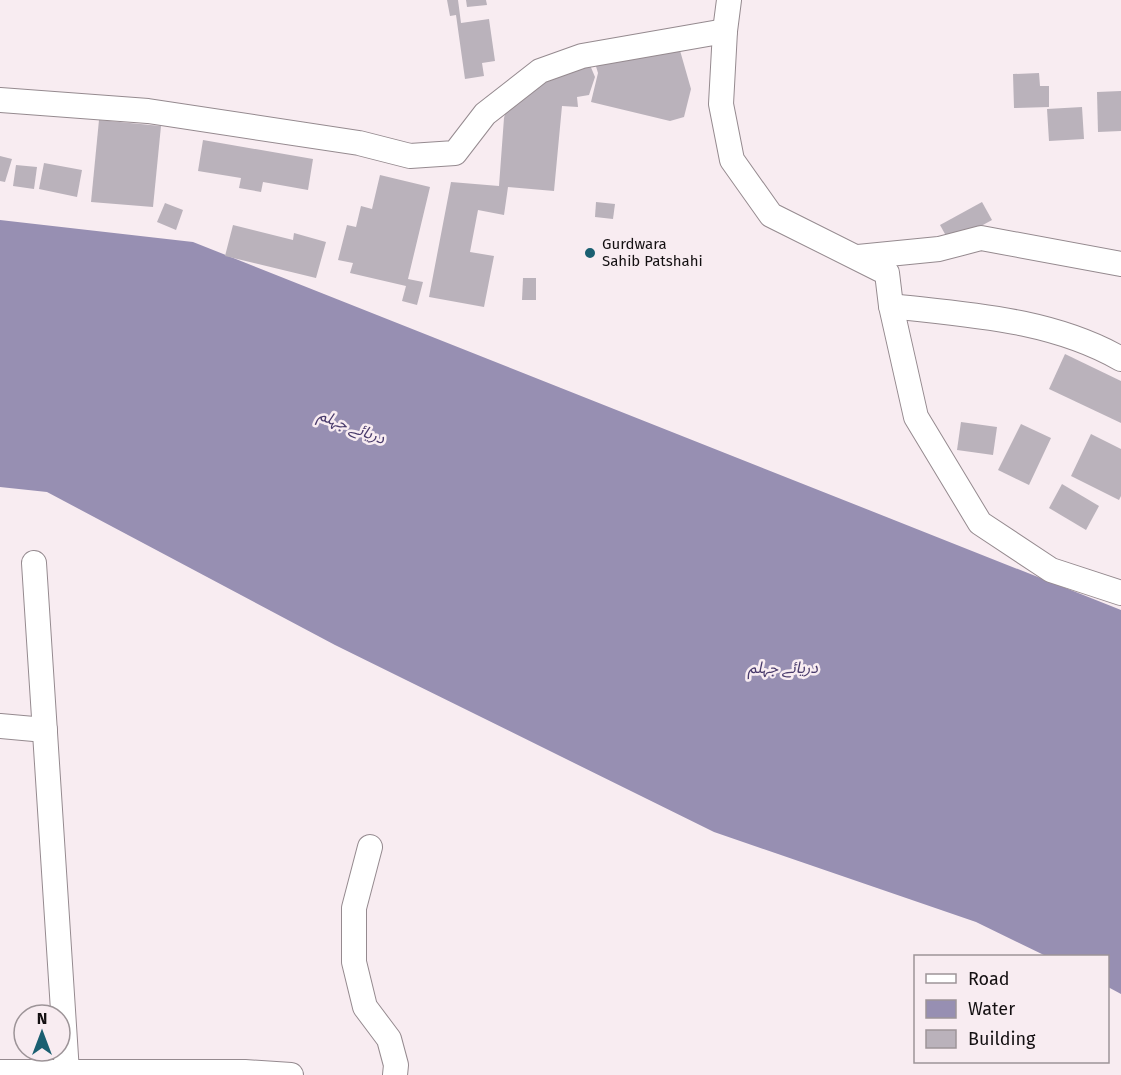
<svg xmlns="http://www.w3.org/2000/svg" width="1121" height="1075" font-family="'Fira Sans','Noto Sans Arabic',sans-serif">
	<rect width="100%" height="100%" fill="#f8ecf1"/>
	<path fill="#978fb2" d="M0 220 193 242 1121 610V994L1108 987V956H1046L976 922 714 832 335 645 47 492 0 487Z"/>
	<g fill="#bab2bb">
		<path d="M447 0H458L461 23 489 19 495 61 482 63 484 76 465 79 456 15 450 16Z"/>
		<path d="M466 0H486L487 5 467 7Z"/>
		<path d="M677 40 691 89 684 117 670 121 591 102 598 73 595 63Z"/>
		<path d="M590 65 595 77 589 95 577 97 578 107 562 106 554 191 508 187 504 215 478 210 470 252 494 256 484 307 429 297 451 182 499 186 504 118 508 101 519 88Z"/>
		<path d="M1039 73 1040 86H1049V107L1014 108 1013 74Z"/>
		<path d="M1121 91V131L1098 132 1097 92Z"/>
		<path d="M1082 107 1084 139 1049 141 1047 109Z"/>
		<path d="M99 120 161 126 153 207 91 202Z"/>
		<path d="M203 140 313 159 308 190 263 182 261 192 239 188 241 178 198 171Z"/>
		<path d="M0 156 12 159 5 182 0 181Z"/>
		<path d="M44 163 82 170 77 197 39 189Z"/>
		<path d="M16 165 37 167 34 189 13 186Z"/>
		<path d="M380 175 430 187 408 279 423 282 417 305 402 301 406 286 350 273 353 263 338 260 347 225 356 227 361 206 372 209Z"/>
		<path d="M596 202 615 204 613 219 595 217Z"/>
		<path d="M982 202 992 220 950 243 940 225Z"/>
		<path d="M165 203 183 210 176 230 157 222Z"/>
		<path d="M233 225 293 240 294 233 326 242 316 278 225 256Z"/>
		<path d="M523 278H536V300H522Z"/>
		<path d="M1065 354 1121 381V423L1049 389Z"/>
		<path d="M961 422 997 427 993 455 957 450Z"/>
		<path d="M1021 424 1051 438 1029 485 998 470Z"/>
		<path d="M1091 434 1121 449V496L1119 500 1071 476Z"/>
		<path d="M1062 484 1099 506 1086 530 1049 508Z"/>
	</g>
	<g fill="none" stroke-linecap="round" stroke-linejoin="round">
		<g stroke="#958a8f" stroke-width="26">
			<g id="minor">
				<path d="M729 0 725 31 721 104 732 160 771 215 887 273 891 306 916 417 980 523 1051 570 1121 593"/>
				<path d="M0 100 148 111 359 143 410 156 455 153 485 114 540 71 582 56 725 31"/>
				<path d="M858 257 939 249 981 238 1121 264"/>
				<path d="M891 306C969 315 1051 319 1121 359"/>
				<path d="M34 563 67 1072"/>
				<path d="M0 726 45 730"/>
				<path d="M370 847 354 908V962L365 1007 389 1039 396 1065 395 1075"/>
				<path d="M0 1072H245L291 1075"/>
			</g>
		</g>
		<use href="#minor" stroke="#fff" stroke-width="24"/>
	</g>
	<circle fill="#1a5f71" stroke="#f8ecf1" stroke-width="2" cx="590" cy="253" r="6"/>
	<g text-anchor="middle" stroke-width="5" stroke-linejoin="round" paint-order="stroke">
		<g font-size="15" fill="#141012" stroke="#f8ecf1" text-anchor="start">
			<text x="602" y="249">Gurdwara<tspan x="602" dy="17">Sahib Patshahi</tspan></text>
		</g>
		<g font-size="16" font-style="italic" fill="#493b6c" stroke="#f8ecf1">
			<text transform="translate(352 426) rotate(21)" y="6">دریائے جہلم</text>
			<text x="783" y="673">دریائے جہلم</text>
		</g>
	</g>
	<rect x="914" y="955" width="195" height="108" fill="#f8ecf1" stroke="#9d9498" stroke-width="1.5"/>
	<rect x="926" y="974" width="30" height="9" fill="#ffffff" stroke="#9d9498" stroke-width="1.5"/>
	<text x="968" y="985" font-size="18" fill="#141012">Road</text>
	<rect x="926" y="1000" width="30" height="18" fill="#978fb2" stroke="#9d9498" stroke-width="1.5"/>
	<text x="968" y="1015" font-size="18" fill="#141012">Water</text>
	<rect x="926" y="1030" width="30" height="18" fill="#bab2bb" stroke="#9d9498" stroke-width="1.5"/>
	<text x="968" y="1045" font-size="18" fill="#141012">Building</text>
	<g transform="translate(42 1033)"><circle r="28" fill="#f8ecf1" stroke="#9d9498" stroke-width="1.5"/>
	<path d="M0-4.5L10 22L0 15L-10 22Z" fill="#1a5f71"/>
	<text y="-9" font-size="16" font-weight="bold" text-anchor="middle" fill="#141012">N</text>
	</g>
</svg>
